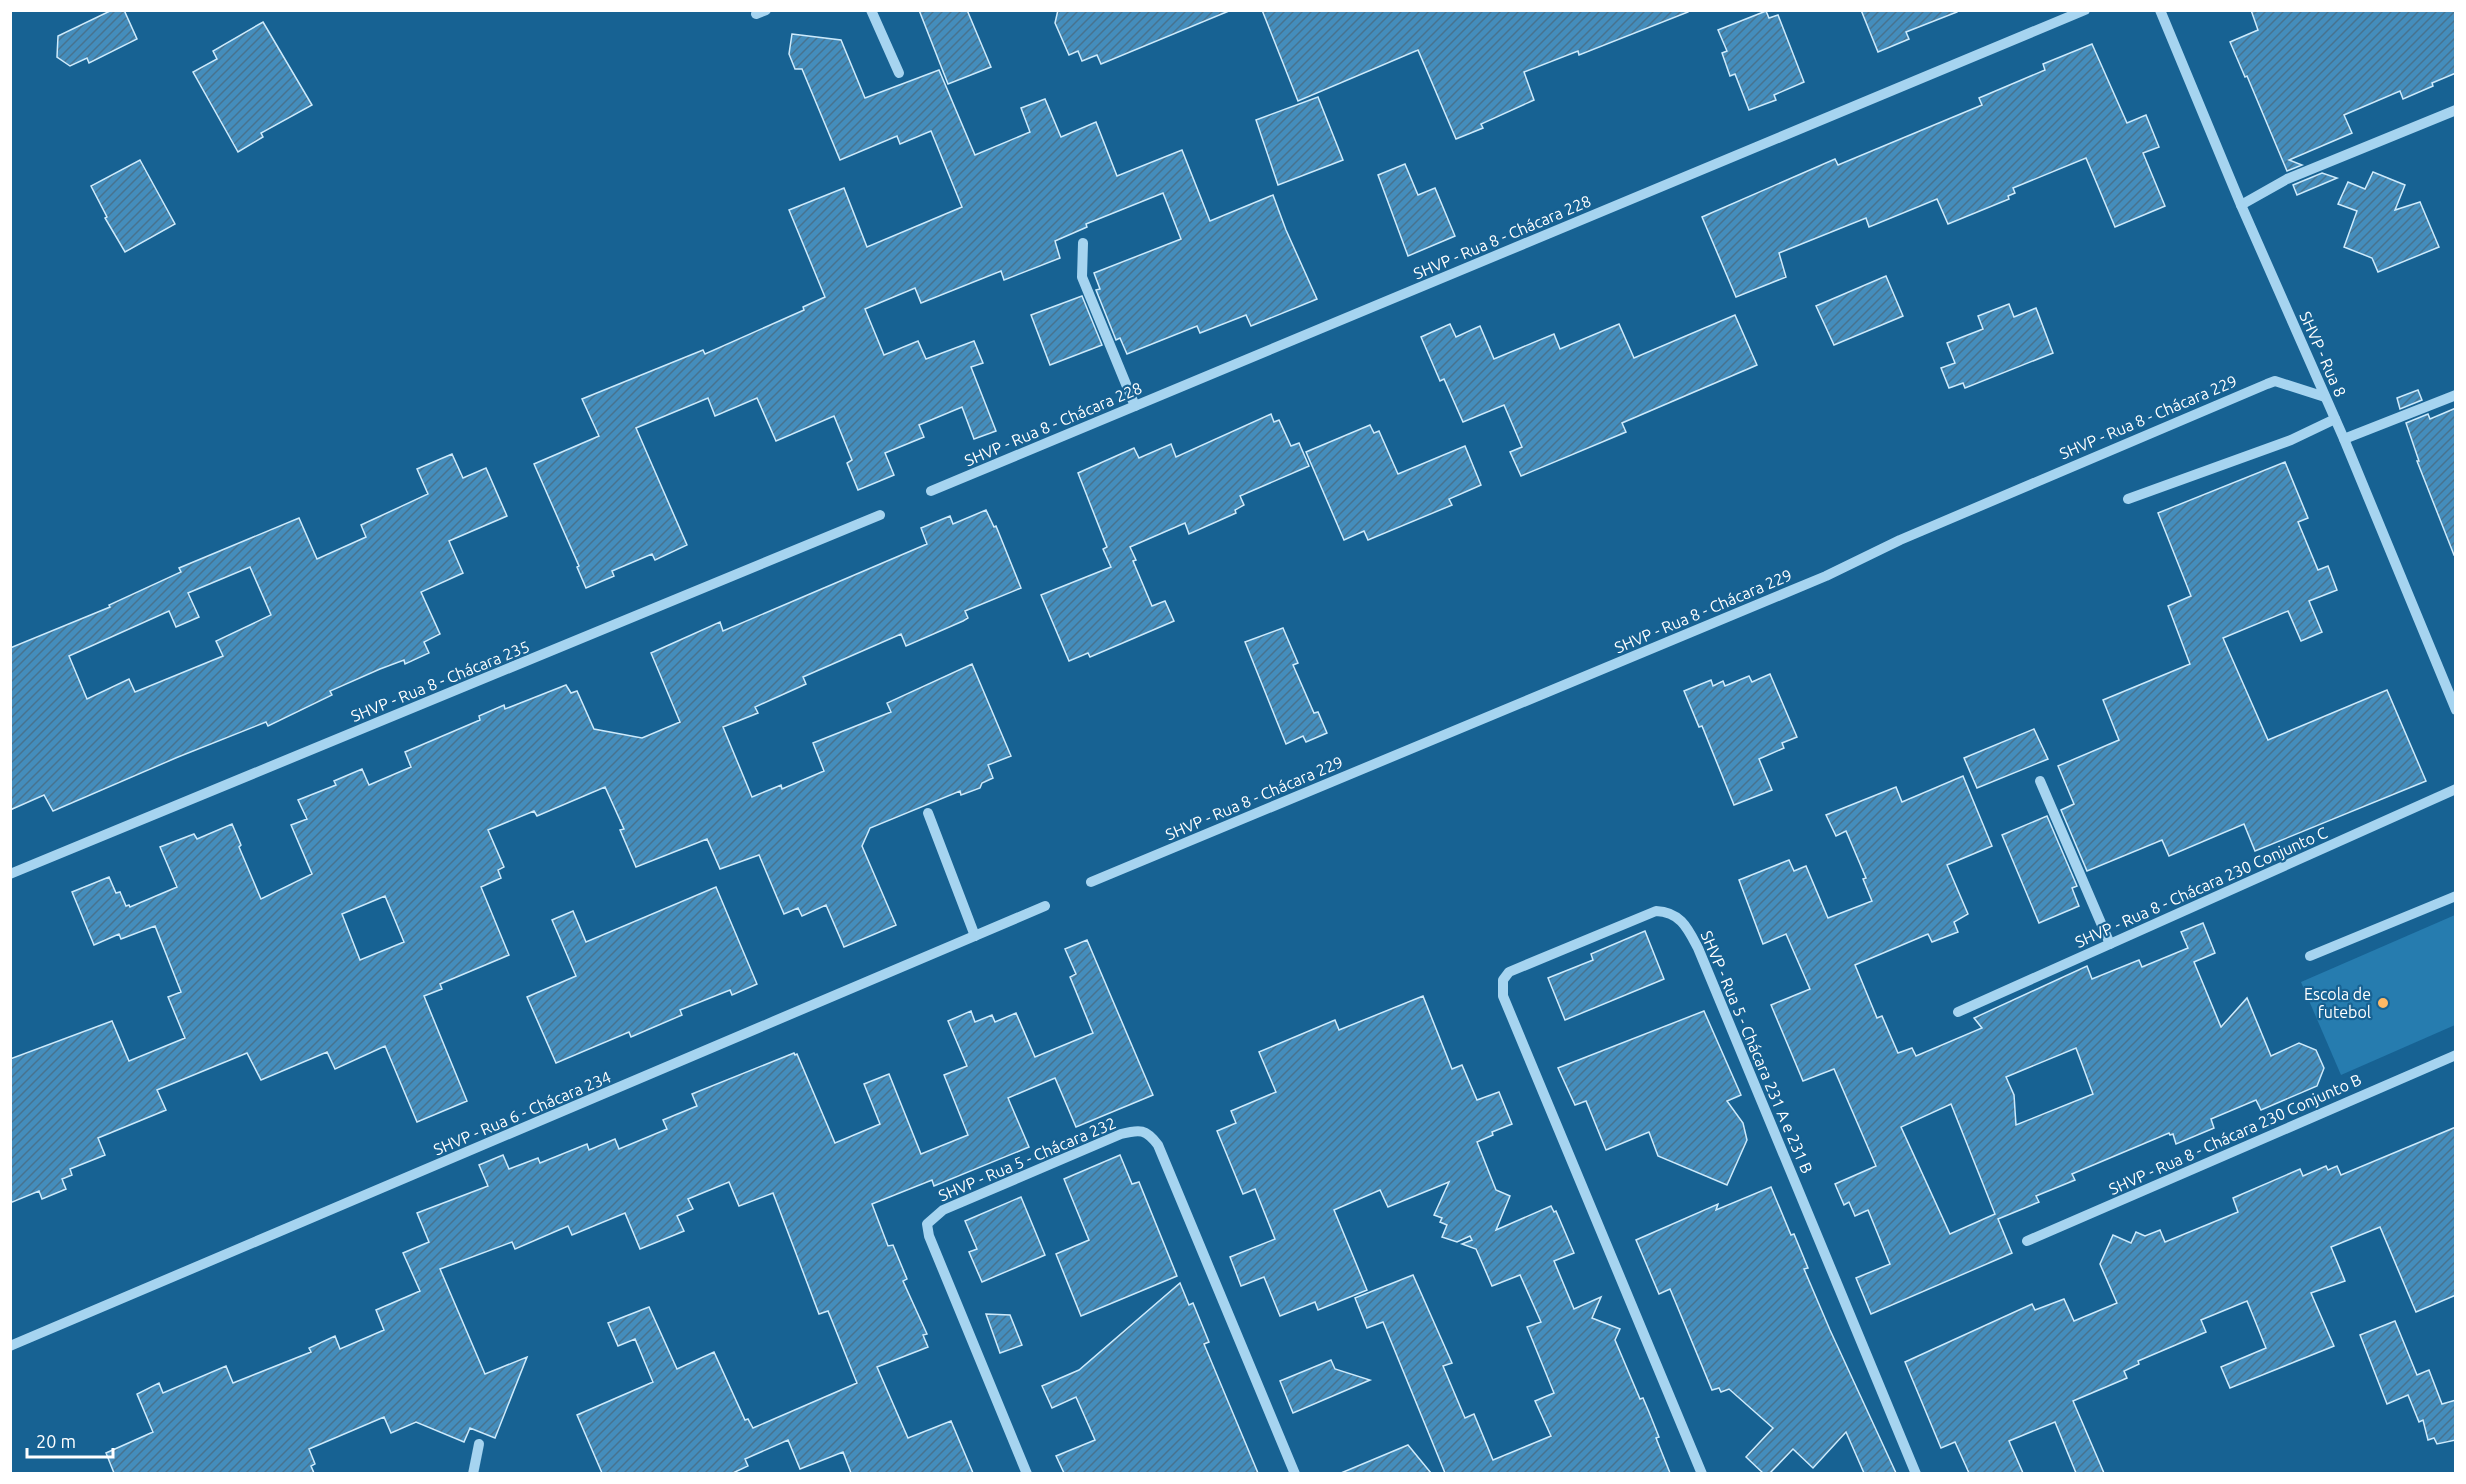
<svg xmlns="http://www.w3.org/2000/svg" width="2466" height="1484" font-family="Ubuntu,sans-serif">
	<defs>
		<pattern id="building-hatch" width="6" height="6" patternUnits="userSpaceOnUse" patternTransform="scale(1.5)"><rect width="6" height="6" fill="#448dbc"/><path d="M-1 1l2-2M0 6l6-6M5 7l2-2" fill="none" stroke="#47738f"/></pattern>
	</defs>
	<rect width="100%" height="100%" fill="#176293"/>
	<path fill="#267caf" d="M2455 915V1025L2341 1075 2301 982Z"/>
	<g fill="url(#building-hatch)" stroke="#cdeafb" stroke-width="1.5" fill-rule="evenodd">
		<path d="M112 10H124L137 39 89 63 87 58 70 66 57 57 58 36Z"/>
		<path d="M919 10H967L991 67 948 84Z"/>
		<path d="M1058 10H1228L1229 11 1101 64 1097 55 1082 61 1078 51 1069 55 1055 23Z"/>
		<path d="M1262 10H1688V12L1579 55 1578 51 1524 72 1534 100 1481 124 1483 128 1456 139 1418 50 1298 101Z"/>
		<path d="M1861 10H1957V12L1906 32 1909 39 1878 52Z"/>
		<path d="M2251 10H2456V73L2432 83 2433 86 2403 99 2400 91 2344 115 2352 133 2289 160 2302 165 2287 171 2247 76 2245 77 2230 42 2258 30Z"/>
		<path d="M1766 11 1769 18 1778 15 1804 82 1774 95 1776 100 1749 110 1735 74 1730 76 1722 53 1727 51 1718 30Z"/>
		<path d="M263 22 312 105 261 133 263 137 238 152 193 72 217 59 213 51Z"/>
		<path d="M792 34 841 40 865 98 939 70 975 155 1030 132 1021 108 1045 99 1061 137 1096 122 1117 176 1182 150 1210 221 1273 195 1286 230 1317 299 1251 326 1246 315 1200 333 1197 326 1127 354 1120 338 1116 340 1096 290 1100 289 1094 273 1181 239 1163 193 1086 224 1087 227 1055 241 1060 258 1004 280 1001 271 921 303 915 288 865 309 884 355 918 341 926 359 974 341 983 363 971 367 996 431 974 439 962 407 919 425 924 437 885 453 894 475 858 490 847 463 852 460 834 416 776 441 757 398 715 416 708 398 636 428 687 545 655 560 652 554 612 571 614 576 586 588 577 567 579 566 534 464 599 436 582 399 703 350 705 354 804 310 803 307 825 297 789 210 844 188 867 247 962 207 931 131 900 144 897 136 840 160 802 69H795L789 54Z"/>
		<path d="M2092 44 2127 123 2146 115 2159 147 2143 153 2165 206 2115 227 2086 158 2013 188 2015 193 2008 196 2009 199 1948 224 1937 199 1869 227 1866 218 1779 253 1786 277 1736 297 1702 217 1835 159 1838 165 1982 105 1979 98 2045 70 2043 64Z"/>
		<path d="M1318 97 1343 160 1278 185 1256 120Z"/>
		<path d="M140 160 175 224 125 252 105 218 107 217 91 186Z"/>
		<path d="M1405 164 1418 195 1435 188 1455 236 1408 256 1378 175Z"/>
		<path d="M2373 172 2405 185 2395 210 2420 202 2439 247 2378 272 2372 258 2344 247 2357 211 2338 204 2348 182 2365 189Z"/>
		<path d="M2322 173 2337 178 2297 195 2293 185Z"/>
		<path d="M1886 276 1903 316 1834 345 1816 306Z"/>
		<path d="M1082 296 1102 345 1050 365 1031 315Z"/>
		<path d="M2009 304 2014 317 2036 308 2053 353 1965 388 1963 383 1949 388 1941 368 1955 363 1947 343 1983 329 1978 316Z"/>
		<path d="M1735 315 1757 365 1622 423 1626 432 1521 476 1510 452 1522 447 1504 405 1463 422 1444 379 1440 381 1421 337 1450 324 1456 337 1480 326 1494 359 1554 334 1560 349 1619 324 1634 358Z"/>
		<path d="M2418 390 2422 400 2400 409 2397 398Z"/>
		<path d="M2456 408V554L2454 555 2417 461H2419L2406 423 2428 414 2430 419Z"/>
		<path d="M1271 414 1274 422 1279 420 1291 446 1299 443 1309 466 1240 496 1244 505 1235 510 1236 513 1189 534 1185 523 1130 547 1136 560 1133 561 1152 606 1165 601 1174 621 1090 657 1088 653 1069 661 1041 595 1111 567 1103 549 1107 547 1078 473 1134 448 1139 458 1171 444 1176 457Z"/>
		<path d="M1370 425 1374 433 1379 431 1398 474 1465 446 1481 485 1449 499 1452 505 1368 540 1364 531 1344 540 1306 452Z"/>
		<path d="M452 454 463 478 486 468 507 516 449 541 463 573 421 592 440 634 424 642 429 653 405 664 404 660 380 669 330 691 332 695 268 726 266 722 178 757 53 811 44 795 10 810V648L110 607 109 605 181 572 179 568 299 518 317 559 366 537 361 525 428 494 417 469ZM250 567 271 615 216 641 223 656 135 692 129 679 87 699 69 656 169 611 176 627 199 617 188 593Z"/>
		<path d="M2285 462 2308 518 2298 522 2318 570 2328 566 2337 590 2309 601 2322 632 2301 641 2288 611 2223 638 2268 740 2387 690 2426 781 2255 851 2244 824 2169 856 2162 840 2087 871 2061 810 2074 804 2058 766 2119 740 2103 700 2190 664 2168 606 2191 596 2158 513Z"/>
		<path d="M986 510 994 527 996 526 1021 588 965 611 968 618 963 621 906 646 901 634 803 677 806 684 755 707 758 713 723 727 752 797 781 785 782 789 824 771 813 743 891 712 887 703 972 664 1011 756 988 765 993 778 982 783 980 788 961 795 960 791 870 828 862 846 896 925 844 947 826 905 802 916 798 908 784 914 759 855 720 869 707 839 636 867 620 830 624 829 605 787 537 816 534 811 488 830 504 867 498 870 501 878 481 887 509 955 440 984 442 989 424 996 467 1101 417 1122 385 1046 335 1069 327 1052 261 1080 247 1053 157 1090 166 1110 98 1138 105 1155 70 1169 72 1175 62 1179 66 1189 42 1199 39 1191 10 1203V1059L112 1021 129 1061 185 1038 168 997 181 992 155 926 121 939 119 934 94 945 72 892 109 877 116 893 120 892 126 906 129 905 130 907 177 887 160 847 194 834 197 839 232 824 241 845 239 847 261 899 312 874 291 825 307 819 298 800 336 785 334 781 362 769 369 785 411 767 405 752 480 720 479 716 504 705 505 709 566 685 571 693 577 691 594 729 642 738 680 722 651 653 720 622 723 631 927 544 921 528 950 516 953 524ZM385 896 404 942 360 960 342 914Z"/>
		<path d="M1283 628 1298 663 1293 665 1314 713 1318 712 1327 733 1306 742 1303 736 1286 744 1245 642Z"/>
		<path d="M1770 674 1797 737 1782 743 1784 748 1759 759 1772 790 1734 805 1702 726 1699 727 1684 691 1711 680 1713 686 1723 681 1725 686 1749 676 1752 682Z"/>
		<path d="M2034 729 2048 759 1977 788 1964 758Z"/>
		<path d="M1963 776 1992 846 1947 865 1968 914 1954 922 1958 932 1932 942 1928 934 1855 965 1877 1018 1882 1016 1898 1053 1912 1048 1916 1056 1982 1028 1974 1018 2087 966 2092 979 2139 960 2142 967 2188 948 2181 932 2203 923 2215 953 2194 962 2221 1027 2247 998 2271 1056 2299 1043 2316 1050 2324 1068 2317 1086 2261 1110 2256 1100 2211 1119 2214 1128 2176 1144 2173 1134 2170 1135 2169 1133 2072 1174 2075 1180 2036 1196 2039 1202 1998 1219 2012 1253 1871 1314 1856 1278 1890 1264 1868 1210 1855 1216 1849 1202 1844 1205 1835 1184 1876 1166 1834 1069 1803 1081 1771 1005 1810 989 1786 934 1763 944 1739 880 1789 860 1794 871 1806 866 1828 918 1872 901 1863 879 1866 878 1846 831 1836 836 1826 815 1896 787 1902 802ZM2076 1048 2093 1094 2016 1125 2014 1095 2006 1077ZM1951 1104 1995 1214 1950 1234 1901 1127Z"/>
		<path d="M2047 816 2077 886 2072 888 2079 906 2039 923 2002 835Z"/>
		<path d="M716 887 757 984 732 995 730 990 680 1010 682 1015 654 1027 631 1037 629 1032 556 1063 527 997 576 976 552 920 573 911 586 942Z"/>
		<path d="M1645 931 1664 979 1565 1020 1548 978 1593 960 1591 954Z"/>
		<path d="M1087 940 1153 1095 1076 1127 1055 1078 1008 1098 1029 1147 934 1186 932 1180 872 1204 888 1246 893 1245 907 1279 903 1281 927 1334 923 1335 928 1347 877 1367 908 1438 951 1421 973 1473H851L843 1452 800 1469 788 1440 745 1459 748 1466 733 1473H602L577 1415 653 1382 635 1339 618 1346 608 1323 649 1307 677 1369 714 1352 745 1420 748 1419 753 1428 857 1383 828 1311 819 1314 773 1193 739 1206 729 1182 688 1199 693 1209 677 1216 684 1231 640 1249 625 1213 572 1235 568 1226 515 1249 512 1242 440 1269 485 1374 527 1357 495 1438 470 1428 464 1442 416 1422 391 1433 384 1417 309 1449 315 1464 311 1466 314 1473H114L106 1453 153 1432 137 1394 159 1383 163 1393 226 1366 233 1383 311 1352 309 1348 335 1336 340 1349 384 1330 376 1310 420 1291 403 1253 429 1242 417 1213 488 1186 479 1165 503 1155 509 1169 538 1158 540 1163 587 1144 589 1150 615 1139 619 1149 667 1129 663 1120 697 1106 692 1094 794 1053 795 1055 797 1054 835 1143 880 1124 864 1084 889 1074 921 1154 968 1135 944 1075 967 1066 948 1021 971 1011 975 1022 992 1015 995 1022 1016 1013 1035 1057 1093 1033 1070 977 1076 974 1065 949Z"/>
		<path d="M1423 996 1452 1069 1462 1065 1477 1100 1499 1092 1512 1124 1492 1132 1493 1135 1477 1142 1496 1190 1510 1196 1496 1230 1551 1206 1554 1212 1556 1211 1574 1253 1554 1261 1574 1309 1601 1297 1592 1318 1620 1329 1615 1340 1640 1399 1643 1398 1649 1412 1659 1437 1656 1438 1670 1473H1445L1383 1322 1367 1328 1355 1298 1413 1275 1452 1363 1443 1366 1465 1418 1474 1414 1493 1460 1551 1436 1535 1401 1554 1393 1527 1327 1541 1322 1520 1275 1492 1286 1476 1249 1462 1244 1472 1240 1470 1236 1457 1242 1442 1237 1447 1225 1440 1222 1442 1218 1434 1215 1449 1182 1388 1207 1380 1190 1334 1210 1367 1290 1318 1310 1315 1302 1280 1316 1264 1277 1241 1286 1230 1257 1275 1239 1255 1189 1243 1194 1217 1131 1236 1123 1231 1111 1276 1092 1259 1052 1335 1020 1339 1030Z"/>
		<path d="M1704 1011 1741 1095 1727 1101 1743 1123 1747 1140 1727 1185 1658 1156 1649 1132 1606 1150 1586 1101 1575 1105 1558 1068Z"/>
		<path d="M2456 1127V1295L2416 1312 2380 1227 2331 1247 2345 1281 2311 1293 2334 1346 2230 1388 2221 1367 2266 1348 2247 1301 2201 1320 2206 1332 2138 1361 2139 1364 2124 1371 2127 1378 2073 1401 2104 1473H2076L2055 1422 2009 1441 2023 1473H1969L1955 1442 1941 1448 1905 1362 2032 1304 2035 1310 2064 1299 2074 1321 2117 1303 2100 1264 2113 1235 2131 1243 2136 1232 2145 1236 2160 1230 2165 1242 2238 1212 2233 1198 2300 1169 2303 1176 2326 1166 2328 1170 2337 1166 2341 1175Z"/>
		<path d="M1120 1155 1132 1184 1139 1182 1177 1276 1081 1316 1056 1254 1089 1240 1064 1179Z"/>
		<path d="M1771 1187 1791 1235 1794 1234 1808 1268 1804 1269 1830 1330 1896 1473H1864L1846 1432 1813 1468 1793 1449 1770 1473H1763L1746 1457 1773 1428 1729 1389 1721 1392 1719 1388 1712 1390 1670 1289 1659 1294 1636 1240 1718 1204 1716 1210Z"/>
		<path d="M1021 1197 1045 1255 982 1282 969 1252 977 1249 965 1221Z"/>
		<path d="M1180 1283 1189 1305 1193 1303 1209 1342 1204 1344 1258 1473H1064L1056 1456 1095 1440 1076 1397 1052 1408 1042 1386 1079 1370Z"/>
		<path d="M986 1314 1010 1315 1022 1345 1000 1353Z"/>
		<path d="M2395 1321 2417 1375 2429 1370 2442 1404 2456 1400V1440L2437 1444 2434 1438 2428 1440 2423 1420 2419 1422 2408 1395 2387 1404 2360 1335Z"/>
		<path d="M1331 1360 1335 1369 1370 1380 1293 1413 1280 1381Z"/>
		<path d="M1408 1445 1431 1473H1341Z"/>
	</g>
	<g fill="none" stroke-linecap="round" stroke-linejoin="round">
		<g stroke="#a6d4f0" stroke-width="10">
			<path d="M871 10 899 73"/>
			<path d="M2160 10 2241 205 2344 439 2456 710"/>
			<path d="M756 14 766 10"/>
			<path d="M2241 205 2287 179 2456 110"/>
			<path d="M1083 243 1082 277 1135 406"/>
			<path d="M2344 439 2456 395"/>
			<path d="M931 491 2085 10"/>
			<path d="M2128 499 2291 440 2335 419"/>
			<path d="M2040 781 2110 944"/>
			<path d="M928 813 975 936"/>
			<path d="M10 874 880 515"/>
			<path d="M1091 882 1826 576 1900 540 2267 384 2275 381 2325 397"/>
			<path d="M2310 956 2456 896"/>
			<path d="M1958 1012 2456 789"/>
			<path d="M2027 1241 2456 1055"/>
			<path d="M10 1346 1045 906"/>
			<path d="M473 1474 479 1444"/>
			<path d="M1027 1474 929 1236 927 1224 943 1210 1121 1134C1140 1129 1146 1129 1158 1145L1295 1474"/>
			<path d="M1702 1474 1503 996V980L1509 972 1656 911C1681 912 1688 929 1698 948L1916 1474"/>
		</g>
	</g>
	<circle fill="#ffb965" stroke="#176293" stroke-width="2" cx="2383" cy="1003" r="6"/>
	<g text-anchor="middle" stroke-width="4.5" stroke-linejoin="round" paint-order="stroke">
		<g font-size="16" fill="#fff" stroke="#176293">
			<text transform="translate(1502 237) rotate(-23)" y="6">SHVP - Rua 8 - Chácara 228</text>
			<text transform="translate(2323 354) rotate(66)" y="6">SHVP - Rua 8</text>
			<text transform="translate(2148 417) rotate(-23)" y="6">SHVP - Rua 8 - Chácara 229</text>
			<text transform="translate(1053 424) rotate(-23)" y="6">SHVP - Rua 8 - Chácara 228</text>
			<text transform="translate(1703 611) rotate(-23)" y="6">SHVP - Rua 8 - Chácara 229</text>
			<text transform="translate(440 681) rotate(-22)" y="6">SHVP - Rua 8 - Chácara 235</text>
			<text transform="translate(1254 798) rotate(-23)" y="6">SHVP - Rua 8 - Chácara 229</text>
			<text transform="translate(2201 887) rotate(-24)" y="6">SHVP - Rua 8 - Chácara 230 Conjunto C</text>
			<text transform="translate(1757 1052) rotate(67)" y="6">SHVP - Rua 5 - Chácara 231 A e 231 B</text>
			<text transform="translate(522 1113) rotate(-23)" y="6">SHVP - Rua 6 - Chácara 234</text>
			<text transform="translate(2235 1134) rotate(-24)" y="6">SHVP - Rua 8 - Chácara 230 Conjunto B</text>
			<text transform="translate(1027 1159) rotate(-23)" y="6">SHVP - Rua 5 - Chácara 232</text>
		</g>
		<g font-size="16" fill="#fff" stroke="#176293" text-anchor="end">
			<text x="2371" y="1000">Escola de<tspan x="2371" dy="18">futebol</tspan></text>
		</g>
	</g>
	<rect width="2466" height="1484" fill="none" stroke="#ffffff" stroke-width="24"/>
	<path d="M27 1448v9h86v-9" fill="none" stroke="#ffffff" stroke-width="3"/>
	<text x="36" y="1448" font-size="18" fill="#ffffff" stroke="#176293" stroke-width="4.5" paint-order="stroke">20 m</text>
</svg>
